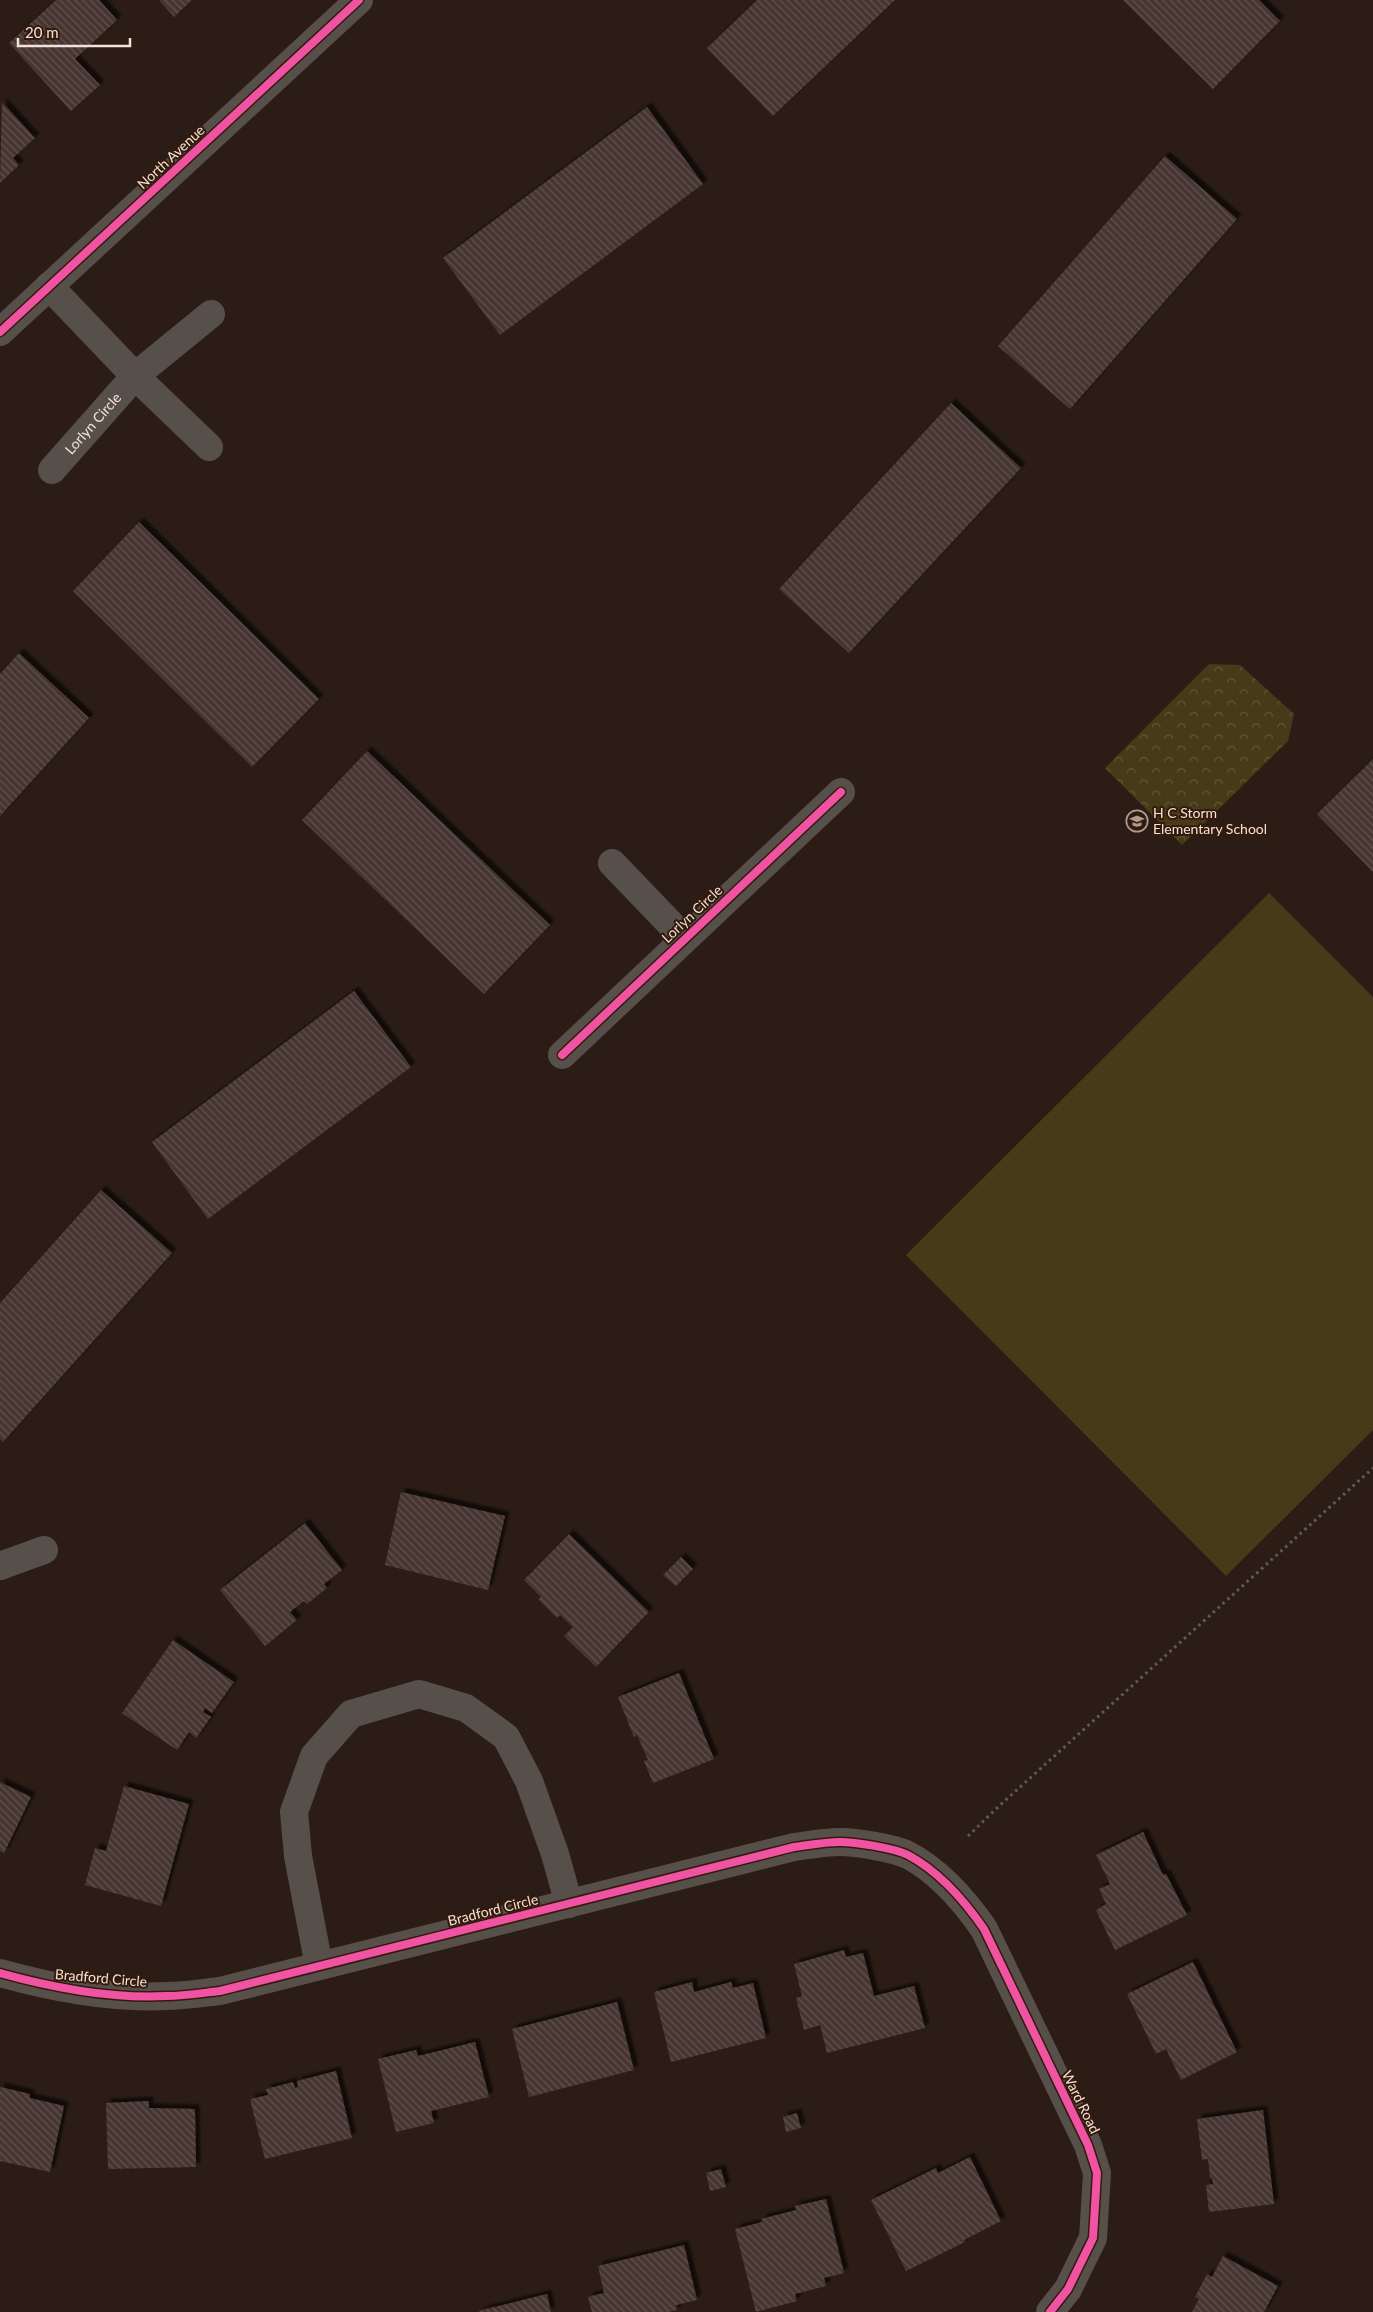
<svg xmlns="http://www.w3.org/2000/svg" width="1373" height="2312" font-family="Lato,sans-serif">
	<defs>
		<pattern id="park-crowns" width="20" height="18" patternUnits="userSpaceOnUse" patternTransform="scale(1.25)"><rect width="20" height="18" fill="#473a18"/><path d="M2 6a3 3 0 1 1 6 0M12 15a3 3 0 1 1 6 0" fill="none" stroke="#625639"/></pattern>
		<pattern id="building-back-hatch" width="6" height="6" patternUnits="userSpaceOnUse" patternTransform="scale(1.25)"><rect width="6" height="6" fill="#463632"/><path d="M-1 5l2 2M0 0l6 6M5-1l2 2" fill="none" stroke="#61534f"/></pattern>
		<filter id="shadow"><feDropShadow dx="4.5" dy="-4.5" stdDeviation="1" flood-color="#0009"/></filter>
	</defs>
	<rect width="100%" height="100%" fill="#2b1d15"/>
	<path fill="#473a18" d="M1269 893 1373 997V1430L1226 1576 906 1255Z"/>
	<path fill="url(#park-crowns)" d="M1209 664 1240 665 1294 714 1288 741 1182 845 1105 768Z"/>
	<g fill="url(#building-back-hatch)" filter="url(#shadow)">
		<path d="M56 0H99L117 20 75 59 100 85 71 111 9 43Z"/>
		<path d="M159 0H192L174 17Z"/>
		<path d="M757 0H895L773 116 707 48Z"/>
		<path d="M1123 0H1259L1280 21 1213 89Z"/>
		<path d="M2 102 35 138 13 158 19 165 0 183Z"/>
		<path d="M647 107 703 184 500 335 443 258Z"/>
		<path d="M1165 156 1237 219 1070 409 998 346Z"/>
		<path d="M951 403 1021 468 849 653 779 589Z"/>
		<path d="M139 522 319 699 252 767 73 591Z"/>
		<path d="M19 653 89 718 0 816V674Z"/>
		<path d="M367 751 550 925 484 994 302 820Z"/>
		<path d="M1373 759V872L1317 814Z"/>
		<path d="M354 991 411 1067 208 1219 152 1142Z"/>
		<path d="M101 1190 172 1253 3 1442 0 1439V1303Z"/>
		<path d="M401 1492 505 1516 488 1590 385 1565Z"/>
		<path d="M305 1523 342 1570 324 1584 327 1588 307 1604 304 1601 290 1612 297 1620 265 1646 220 1590Z"/>
		<path d="M569 1534 649 1612 596 1667 564 1636 573 1627 560 1615 557 1618 538 1599 541 1597 524 1580Z"/>
		<path d="M681 1557 693 1569 676 1586 663 1575Z"/>
		<path d="M173 1640 234 1682 212 1713 205 1708 203 1712 211 1717 196 1738 189 1732 177 1750 122 1713Z"/>
		<path d="M679 1673 714 1759 653 1783 644 1761 648 1760 637 1735 634 1737 618 1697Z"/>
		<path d="M0 1782 31 1797 4 1853 0 1851Z"/>
		<path d="M124 1786 189 1804 161 1906 85 1885 95 1848 106 1851Z"/>
		<path d="M1143 1832 1163 1875 1166 1874 1187 1915 1115 1950 1096 1910 1106 1904 1099 1889 1110 1884 1096 1855Z"/>
		<path d="M844 1950 846 1957 863 1953 874 1996 914 1986 925 2028 827 2053 820 2025 804 2030 796 1998 802 1996 794 1964Z"/>
		<path d="M1193 1962 1237 2052 1181 2080 1166 2049 1156 2054 1127 1994Z"/>
		<path d="M692 1982 694 1992 731 1982 733 1988 753 1983 766 2038 671 2062 654 1992Z"/>
		<path d="M617 2002 634 2070 529 2097 512 2029Z"/>
		<path d="M475 2042 489 2097 431 2111 434 2123 396 2132 378 2059 416 2050 418 2056Z"/>
		<path d="M336 2071 352 2138 265 2159 250 2099 268 2095 266 2089 293 2082 295 2088 298 2087 297 2081Z"/>
		<path d="M0 2087 30 2094V2098L64 2106 50 2172 0 2161Z"/>
		<path d="M149 2101V2108L195 2109 196 2167 108 2169 106 2103Z"/>
		<path d="M1263 2110 1274 2204 1209 2212 1206 2185 1213 2184 1212 2178H1210L1208 2159 1202 2160 1197 2119Z"/>
		<path d="M797 2113 801 2128 786 2132 783 2117Z"/>
		<path d="M970 2157 1001 2221 964 2240 965 2242 906 2271 871 2200 936 2168 938 2173Z"/>
		<path d="M721 2169 726 2187 710 2191 706 2173Z"/>
		<path d="M826 2199 844 2273 824 2278 826 2286 795 2294 797 2301 756 2312 735 2229 762 2222 761 2219 796 2210 795 2206Z"/>
		<path d="M684 2245 697 2300 676 2305 677 2310 668 2312H592L588 2297 604 2293 598 2266Z"/>
		<path d="M1223 2256 1278 2286 1264 2312H1192L1199 2299 1195 2297 1207 2274 1212 2277Z"/>
		<path d="M547 2294 551 2312H479V2311Z"/>
	</g>
	<g fill="none" stroke-linecap="round" stroke-linejoin="round">
		<path stroke="#635c56" stroke-width="3" stroke-dasharray="2.5 4" stroke-linecap="butt" d="M968 1836 998 1807 1373 1468"/>
		<g stroke="#57504a" stroke-width="28">
			<path d="M49 286 135 376 209 447"/>
			<path d="M0 332 359 0"/>
			<path id="s1" d="M52 470 135 376 211 314"/>
			<path d="M612 863 684 938"/>
			<path d="M562 1055 841 792"/>
			<path d="M0 1566 44 1550"/>
			<path d="M319 1966 298 1856 294 1812 314 1756 351 1714 419 1694 466 1708 506 1737 529 1781 555 1854 569 1904"/>
			<path d="M0 1973C54 1988 110 1999 166 1996 184 1996 202 1993 220 1991L794 1847C809 1845 825 1842 840 1842 855 1842 894 1848 908 1855 940 1872 964 1900 984 1929L1088 2145 1097 2173 1093 2238 1068 2289 1050 2312"/>
		</g>
		<g stroke="#341a0c" stroke-width="11">
			<g id="cycleway">
				<path d="M0 332 359 0"/>
				<path d="M562 1055 841 792"/>
				<path d="M0 1973C54 1988 110 1999 166 1996 184 1996 202 1993 220 1991L794 1847C809 1845 825 1842 840 1842 855 1842 894 1848 908 1855 940 1872 964 1900 984 1929L1088 2145 1097 2173 1093 2238 1068 2289 1050 2312"/>
			</g>
		</g>
		<use href="#cycleway" stroke="#f153a3" stroke-width="8"/>
	</g>
	<defs>
		<g id="school-ring" transform="scale(1.125)"><circle r="9.5" fill="#341a0c" stroke="#ae9c94" stroke-width="1.5"/><path d="M0-5L7-2L0 1L-7-2ZM-4 1L0 2.5L4 1V4Q0 6-4 4Z" fill="#ae9c94"/></g>
	</defs>
	<g fill-rule="evenodd">
		<use href="#school-ring" x="1137" y="821"/>
	</g>
	<g text-anchor="middle" stroke-width="4" stroke-linejoin="round" paint-order="stroke">
		<g font-size="14" fill="#f4e1d8" stroke="#341a0c">
			<text transform="translate(171 157) rotate(-43)" y="5">North Avenue</text>
			<text dy="5" stroke="none"><textPath href="#s1" startOffset="62">Lorlyn Circle</textPath></text>
			<text transform="translate(692 914) rotate(-43)" y="5">Lorlyn Circle</text>
			<text transform="translate(493 1910) rotate(-14)" y="5">Bradford Circle</text>
			<text transform="translate(101 1978) rotate(5)" y="5">Bradford Circle</text>
			<text transform="translate(1081 2102) rotate(64)" y="5">Ward Road</text>
		</g>
		<g font-size="14" fill="#f4e1d8" stroke="#341a0c" text-anchor="start">
			<text x="1153" y="818">H C Storm<tspan x="1153" dy="16">Elementary School</tspan></text>
		</g>
	</g>
	<path d="M18 38v8h112v-8" fill="none" stroke="#f4e1d8" stroke-width="2.5"/>
	<text x="25" y="38" font-size="15" fill="#f4e1d8" stroke="#341a0c" stroke-width="4" paint-order="stroke">20 m</text>
</svg>
